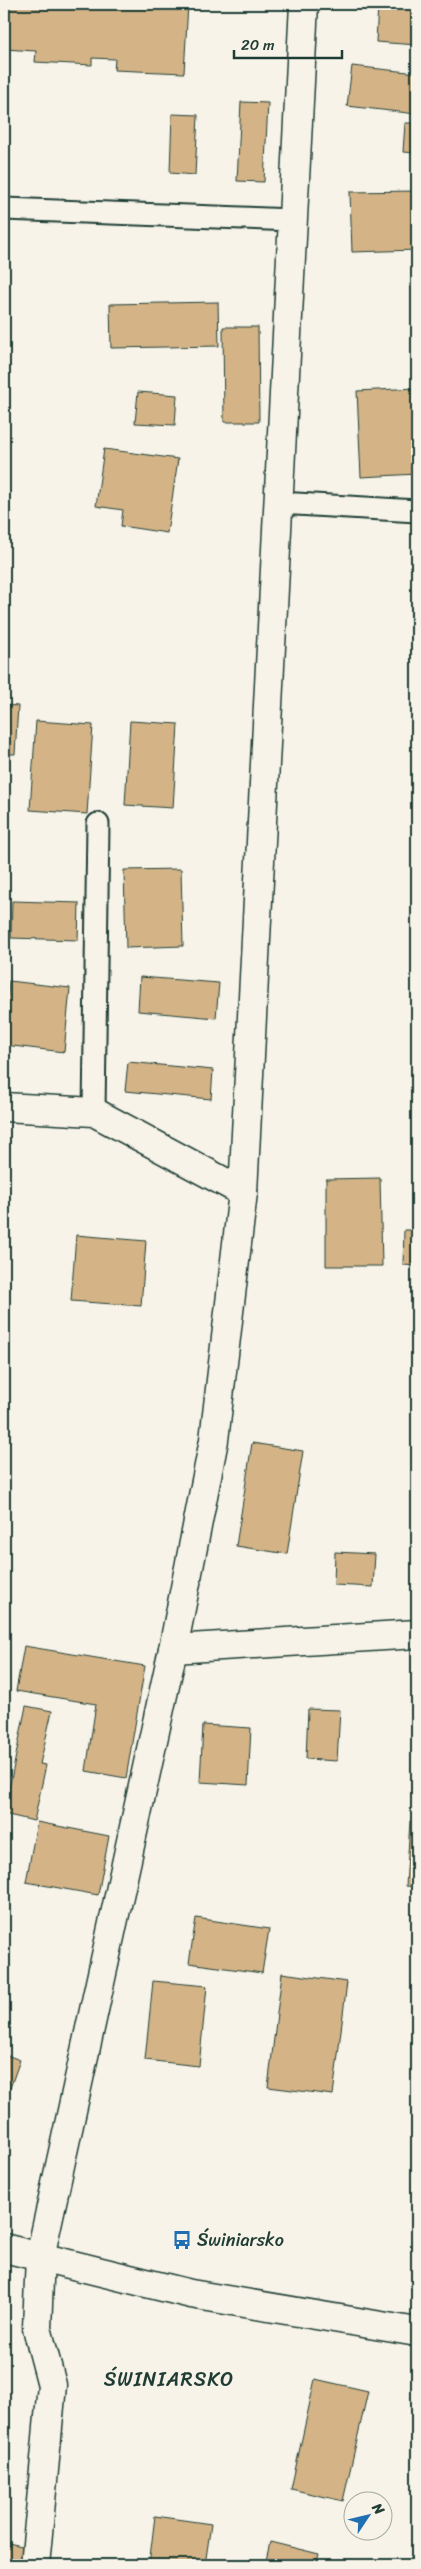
<svg xmlns="http://www.w3.org/2000/svg" width="421" height="2569" font-family="Sriracha,sans-serif">
	<rect width="100%" height="100%" fill="#f7f3e8"/>
	<filter id="ink" filterUnits="userSpaceOnUse"><feTurbulence type="fractalNoise" baseFrequency=".02" numOctaves="2"/><feDisplacementMap in="SourceGraphic" scale="10" xChannelSelector="R" yChannelSelector="G"/><feConvolveMatrix kernelMatrix="1 2 1 2 8 2 1 2 1" color-interpolation-filters="sRGB"/></filter>
	<g filter="url(#ink)">
		<g fill="#d4b487" stroke="#1f3d34">
			<path d="M4 4H188L184 73 114 70 115 59 92 58V65L35 62 36 51 4 49Z"/>
			<path d="M378 4H417V45L376 42Z"/>
			<path d="M352 66 417 73V114L347 106Z"/>
			<path d="M241 102 268 103 264 182 237 181Z"/>
			<path d="M172 114 198 115 195 175 170 173Z"/>
			<path d="M405 123H417V153L403 152Z"/>
			<path d="M417 191V250L352 252 350 192Z"/>
			<path d="M218 302 219 346 111 348 110 304Z"/>
			<path d="M223 327H258L259 422H224Z"/>
			<path d="M417 388V474L361 477 357 391Z"/>
			<path d="M138 392 177 395 175 425 135 423Z"/>
			<path d="M104 449 178 459 167 533 121 526 123 510 96 506Z"/>
			<path d="M4 705 18 706 15 754H4Z"/>
			<path d="M36 721 93 725 87 814 30 810Z"/>
			<path d="M130 721 178 724 173 808 125 805Z"/>
			<path d="M181 869 183 946 126 948 124 870Z"/>
			<path d="M12 901 79 903 78 940 11 938Z"/>
			<path d="M140 977 219 983 216 1018 138 1011Z"/>
			<path d="M9 981 70 988 64 1052 4 1045Z"/>
			<path d="M128 1062 213 1070 211 1099 125 1091Z"/>
			<path d="M380 1178 382 1266H326V1179Z"/>
			<path d="M404 1230H417V1266L403 1265Z"/>
			<path d="M76 1235 146 1241 141 1306 71 1301Z"/>
			<path d="M252 1443 303 1451 287 1554 236 1546Z"/>
			<path d="M335 1552 375 1554 373 1587 334 1585Z"/>
			<path d="M24 1646 145 1666 126 1778 86 1771 96 1704 16 1691Z"/>
			<path d="M26 1706 52 1711 40 1764 46 1765 34 1821 4 1814Z"/>
			<path d="M308 1709 340 1710 337 1761 306 1759Z"/>
			<path d="M203 1725 251 1728 248 1785 200 1782Z"/>
			<path d="M410 1821H417V1887L406 1886Z"/>
			<path d="M37 1822 109 1836 98 1895 26 1882Z"/>
			<path d="M196 1918 269 1929 262 1973 189 1963Z"/>
			<path d="M282 1973 347 1982 333 2095 268 2087Z"/>
			<path d="M153 1981 207 1986 199 2066 145 2060Z"/>
			<path d="M4 2054 20 2060 4 2105Z"/>
			<path d="M315 2379 368 2391 343 2501 291 2489Z"/>
			<path d="M155 2516 211 2524 205 2565H149Z"/>
			<path d="M4 2542 26 2547 22 2565H4Z"/>
			<path d="M270 2542 319 2554 316 2565H265Z"/>
		</g>
		<g fill="none" stroke-linecap="round" stroke-linejoin="round">
			<g stroke="#1f3d34" stroke-width="25">
				<g id="service">
					<path d="M4 209 293 220"/>
					<path d="M279 503 417 511"/>
					<path d="M94 1112 98 824"/>
				</g>
			</g>
			<g stroke="#1f3d34" stroke-width="31">
				<g id="minor">
					<path d="M4 1107 94 1112 243 1192"/>
					<path d="M173 1649 417 1634"/>
					<path d="M35 2565 52 2385 37 2328 40 2257 173 1649 214 1440 243 1192 304 4"/>
				</g>
			</g>
			<g stroke="#1f3d34" stroke-width="31">
				<path id="tertiary" d="M4 2248 191 2294 417 2332"/>
			</g>
			<use href="#service" stroke="#f7f3e8" stroke-width="21"/>
			<use href="#minor" stroke="#f7f3e8" stroke-width="28"/>
			<use href="#tertiary" stroke="#f7f3e8" stroke-width="28"/>
		</g>
	</g>
	<defs>
		<g id="bus-bare" transform="scale(1.5)"><path d="M-5-6H5V4H4V6H2V4H-2V6H-4V4H-5ZM-3.5-4V0h7V-4ZM-3.5 1.2v1.5H-2V1.2ZM2 1.2v1.5H3.5V1.2Z" fill="#1f6fb2" stroke="#f7f3e8" stroke-width="2.5" paint-order="stroke"/></g>
	</defs>
	<g fill-rule="evenodd">
		<use href="#bus-bare" x="182" y="2240"/>
	</g>
	<g text-anchor="middle" stroke-width="4" stroke-linejoin="round" paint-order="stroke">
		<g font-size="18" fill="#1f3d34" stroke="#f7f3e8" text-anchor="start">
			<text x="197" y="2246">Świniarsko</text>
		</g>
		<g font-size="20" letter-spacing="1" fill="#1f3d34" stroke="#f7f3e8">
			<text x="169" y="2386">ŚWINIARSKO</text>
		</g>
	</g>
	<rect width="421" height="2569" fill="none" stroke="#f7f3e8" stroke-width="20"/>
	<rect x="10" y="10" width="401" height="2549" fill="none" stroke="#1f3d34" stroke-width="2" filter="url(#ink)"/>
	<g transform="translate(368 2516) rotate(55)"><circle r="24" fill="#f7f3e8" stroke="#a1aaa0"/>
	<path d="M0-4L9 19L0 12L-9 19Z" fill="#1f6fb2"/>
	<text y="-8" font-size="14" font-weight="bold" text-anchor="middle" fill="#1f3d34">N</text>
	</g>
	<path d="M234 50v8h108v-8" fill="none" stroke="#1f3d34" stroke-width="2.5"/>
	<text x="241" y="50" font-size="15" fill="#1f3d34" stroke="#f7f3e8" stroke-width="4" paint-order="stroke">20 m</text>
</svg>
